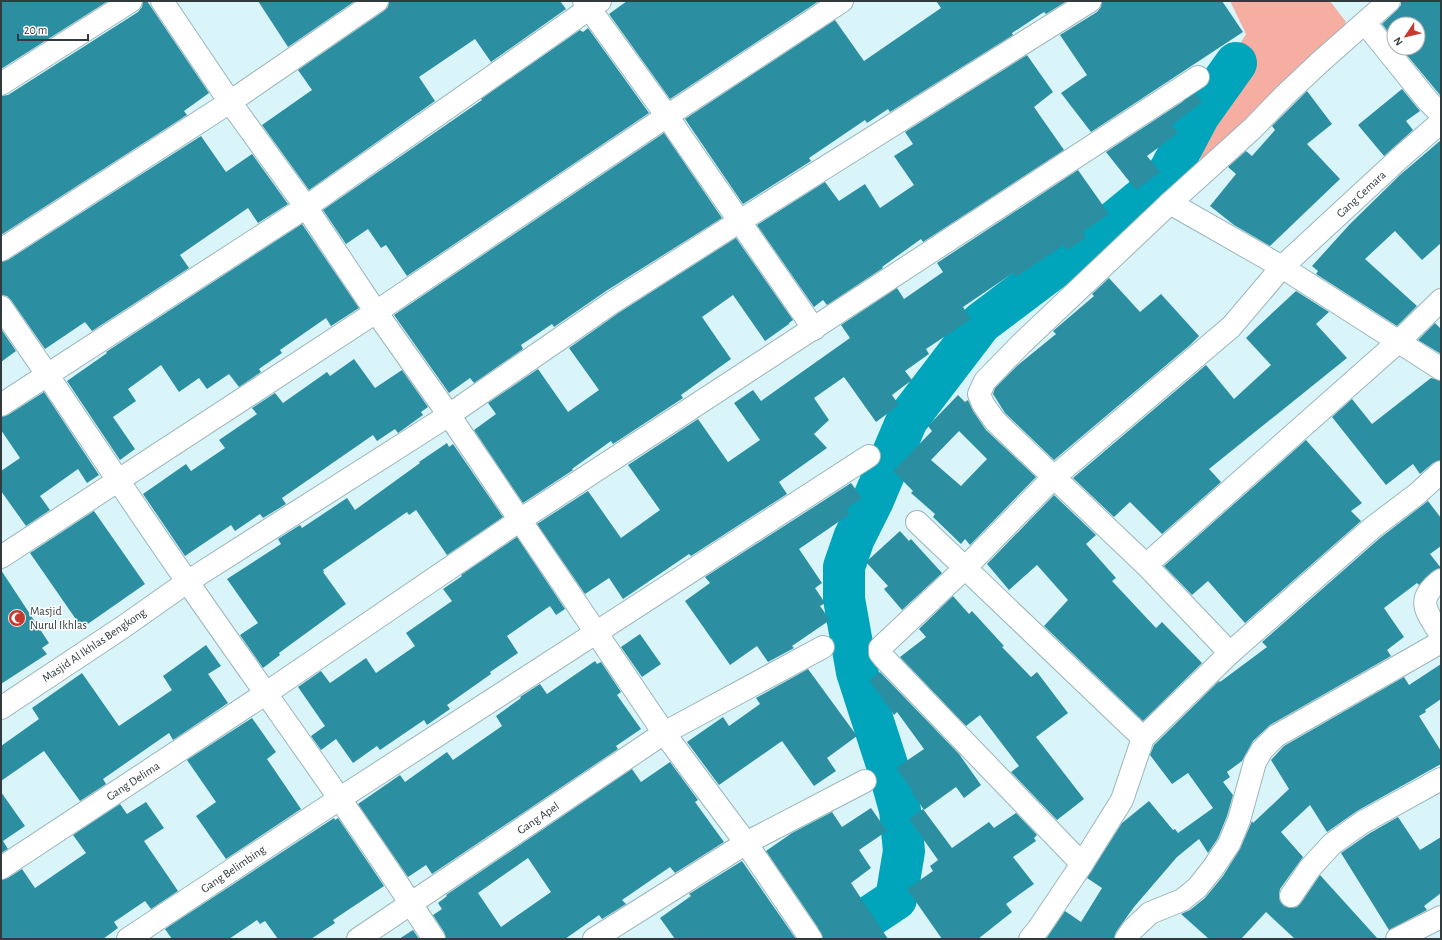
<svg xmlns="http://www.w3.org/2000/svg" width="1442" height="940" font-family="'Alegreya Sans',sans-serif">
	<rect width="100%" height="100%" fill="#daf5fa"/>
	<path fill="#f7aea2" d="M1230 1H1330L1346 22 1335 42 1200 168 1202 106 1246 34Z"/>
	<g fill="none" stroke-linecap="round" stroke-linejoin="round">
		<path stroke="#00a5bc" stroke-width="42" d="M836 939 896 899 904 851 900 810 890 774 857 672 844 599V567L854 538 873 500 907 420 981 323 1103 231 1160 184 1170 170 1199 115 1236 63"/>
	</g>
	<g fill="#2b8fa1" fill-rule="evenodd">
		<path d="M1 1H108L1 69Z"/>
		<path d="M143 1H147L209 93 184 111 187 115 1 235V96L8 95 138 12 142 7Z"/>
		<path d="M258 1H355L288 47Z"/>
		<path d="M389 1H560L566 9 491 62 475 39 419 77 435 101 309 190 262 125 312 90 298 70 384 11 388 7Z"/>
		<path d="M627 1H819L670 99 609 14Z"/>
		<path d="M936 1H1067L1046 14 1044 12 1012 33 1013 35 890 112 888 109 867 123 865 120 809 158 811 161 743 204 685 119 835 20 864 61 941 8Z"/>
		<path d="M1102 1H1222L1243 32 1091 132 1061 93 1087 75 1060 35 1097 12 1101 7Z"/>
		<path d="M1401 1H1441L1440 95 1401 48H1418V24H1394V39L1382 24 1397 10 1401 5Z"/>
		<path d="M588 28 649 113 407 276 386 245 381 248 368 229 346 244 323 210 482 100 481 99 580 30 583 32Z"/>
		<path d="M1027 55 1053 92 1034 107 1064 150 923 242 921 239 882 267 883 268 827 305 823 300 814 307 757 225 825 182 839 201 865 184 880 208 914 185 894 156 913 144 905 132Z"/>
		<path d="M1402 89 1420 111 1406 121 1413 130 1384 156 1358 125Z"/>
		<path d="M1307 91 1332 124 1307 144 1340 179 1270 246 1234 225 1210 206 1236 174 1228 167 1246 151 1252 156 1275 130 1272 126Z"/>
		<path d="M1196 93 1202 102 1172 125 1178 133 1147 156 1160 172 1136 190 1106 152Z"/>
		<path d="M664 133 722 218 606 291 554 327 552 324 521 345 523 349 474 383 470 378 449 393 394 315Z"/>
		<path d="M201 136 226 172 252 154 288 204 258 223 248 208 180 255 189 268 92 331 85 322 45 349 11 300 7 296 1 295V262L8 260Z"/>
		<path d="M1441 140V243L1422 260 1395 231 1365 259 1417 306 1397 326 1316 274 1318 271 1312 266 1350 224 1400 175Z"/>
		<path d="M1078 170 1109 214 1083 232 1086 238 1067 250 1064 245 1016 277 1013 273 963 307 971 319 926 349 929 354 905 371 912 380 892 395 899 405 876 422 844 377 814 398 829 420 814 434 827 448 779 482 787 494 691 556 689 554 623 599 609 578 585 594 537 524 588 491 621 538 660 510 628 465 698 419 728 462 760 440 734 403 753 390 761 401 850 338 841 325 897 288 904 299 943 272 937 263Z"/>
		<path d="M302 224 359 308 331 326 326 318 280 350 282 353 259 369 261 372 239 387 229 374 207 389 199 378 179 392 161 365 128 389 136 401 113 417 135 449 120 460 67 381 107 353 106 352Z"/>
		<path d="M736 238 793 320 789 323V324L765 341 733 295 702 317 731 359 681 395 683 398 613 444 611 441 572 469 573 470 523 503 474 430 496 414 488 403 538 369 568 412 599 390 569 348 620 312Z"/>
		<path d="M1109 278 1140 312 1161 294 1199 336 1190 345 1054 460 1005 413 993 394 995 388 1018 365 1056 334 1053 331 1094 296 1092 294Z"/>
		<path d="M1296 291 1329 312 1316 324 1347 358 1209 469 1221 482 1162 534 1130 502 1114 517 1073 478 1206 365 1234 399 1271 365 1246 338 1255 329Z"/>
		<path d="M1435 323 1441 329V354L1418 340Z"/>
		<path d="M1 329 16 351 1 362Z"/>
		<path d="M354 359 375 388 402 370 428 407 421 412 423 415 398 433 395 429 377 441 373 435 282 498 286 504 263 518 260 514 235 531 231 525 185 556 143 494 186 464 191 471 225 448 219 440 257 414 252 408 275 393 283 403 327 372 330 376Z"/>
		<path d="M1431 378 1441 381V460L1433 463 1420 474 1413 464 1386 485 1332 417 1352 399 1372 424Z"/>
		<path d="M44 392 99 475 87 483 78 469 40 496 50 510 26 526 1 491V471L20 458 1 430V417L8 415Z"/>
		<path d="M958 395 965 402 968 400 973 411 986 430 1036 477 970 545 965 539 961 544 933 517 935 514 911 493 913 491 893 471 932 431 928 426ZM959 431 987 459 961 486 931 460Z"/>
		<path d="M1306 440 1362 503 1351 511 1361 521 1245 623 1208 581 1192 595 1164 566Z"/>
		<path d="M447 443 449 447 453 444 503 517 447 555 416 510 409 515 407 512 323 570 324 572H323L346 604 279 653 280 655 263 668 240 635 258 623 227 579 281 544 278 539 300 525 302 528 347 498 355 510 420 463 419 462Z"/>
		<path d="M851 483 862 498 846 509 850 514 799 549 822 583 815 588 825 603 820 606 830 620 792 646 794 648 768 662 757 646 730 665 685 601 710 583 705 577Z"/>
		<path d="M1054 495 1096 535 1086 544 1116 578 1112 581 1156 628 1162 622 1202 663 1143 721 1044 626 1068 600 1037 565 1009 590 987 564Z"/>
		<path d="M1428 501 1441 518V546L1430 554 1441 568 1433 571 1419 585 1417 583 1384 608 1404 637 1387 650 1391 656 1270 725 1253 741 1242 761 1227 772 1230 777 1223 782 1233 795 1227 816 1218 838 1208 853 1199 839 1177 857 1134 907 1116 932 1114 939H1046L1065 911 1081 922 1102 888 1087 878 1122 823 1149 801 1173 830 1175 829 1178 833 1213 808 1188 773 1172 784 1150 755 1154 745 1219 681 1220 682 1267 647 1262 642 1380 538Z"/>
		<path d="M94 511 145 584 82 628 30 553Z"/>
		<path d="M900 531 909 541 911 539 942 573 902 610 884 589 888 586 866 562Z"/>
		<path d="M517 537 565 609 556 615 550 606 507 636 518 653 490 672 491 674 447 705 450 709 427 725 424 720 380 750 377 746 353 763 336 739 321 750 311 736 325 726 298 687 321 671 330 683 366 658 376 673 415 646 406 633 452 601 443 589 462 576 461 575Z"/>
		<path d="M1 570 49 643 42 648 47 654 1 684Z"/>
		<path d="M953 596 969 614 972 611 1004 646 1002 647 1031 677 1037 672 1068 713 1036 737 1084 799 1057 820 1011 772 1019 766 980 715 966 726 900 657 926 637 919 629Z"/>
		<path d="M640 634 661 664 642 677 621 647Z"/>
		<path d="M206 645 221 666 208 674 228 703 173 740 169 733 103 779 106 784 80 801 44 751 1 781V746L39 719 32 708 82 673 119 726 172 690 163 676Z"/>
		<path d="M595 661 597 664 601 662 621 692 617 695 641 729 616 746 618 749 432 874 426 865 408 877 358 804 400 775 405 782 447 752 453 760 502 726 496 716 521 698 520 697 540 684 547 694Z"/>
		<path d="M1441 664V699L1425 710 1426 712 1419 716 1441 751V764L1357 811 1327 832 1310 805 1281 832 1303 857 1280 889 1279 895 1280 901 1284 906 1290 908 1297 907 1301 903 1320 875 1378 939H1295L1266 912 1241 939H1209L1181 914 1190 910 1205 898 1223 876 1240 849 1252 821 1253 823 1289 789 1271 760 1284 746 1404 677 1409 685Z"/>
		<path d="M808 669 857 736 827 758 836 771 814 786 782 741 719 785 687 742 723 717 729 726 760 704 756 698Z"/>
		<path d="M880 672 959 754 981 785 964 798 956 787 924 810 911 791 912 790 896 768 924 749 897 712 894 715 869 680Z"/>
		<path d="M252 718 276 752 267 759 301 809 226 859 196 816 216 802 187 760Z"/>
		<path d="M670 762 698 800 695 802 724 842 675 873 670 867 622 900 626 904 602 919 599 915 565 939H446L444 932 433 915 442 909 438 903 447 896 446 895 632 769 641 782ZM528 858 551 892 501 927 478 893Z"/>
		<path d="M1 792 25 826 3 841 8 849 1 853Z"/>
		<path d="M146 802 164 828 144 841 178 891 151 909 145 901 114 922 118 928 103 939H1V880L8 878 22 869 35 888 86 853 73 835 120 804 127 814Z"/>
		<path d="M871 808 887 831 859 850 871 868 851 883 888 939H823L821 932 766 851 792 833 832 812 842 827Z"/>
		<path d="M923 809 952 848 989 822 994 828 1016 813 1037 835 1034 838 1036 841 1013 857 1034 884 1006 904 1012 912 978 939H942L907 889 933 871 930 866 938 860 909 819Z"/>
		<path d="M1398 817 1420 850 1441 837V893L1424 906 1427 910 1389 930 1341 853 1370 833Z"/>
		<path d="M334 818 335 820 338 818 384 886 333 920 335 923 311 939H278L265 921 260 924 257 920 229 939H172L165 929Z"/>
		<path d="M742 861 796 939H675L660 918 691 896 689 894Z"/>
		<path d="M413 930 419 939H399Z"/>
	</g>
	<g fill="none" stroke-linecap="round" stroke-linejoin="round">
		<g stroke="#9bb5ba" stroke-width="24">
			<g id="minor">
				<path d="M162 1 230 102 306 207 376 312 449 415 664 733 746 843 811 939"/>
				<path d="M584 1 667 116 814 329"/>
				<path d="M1389 1 1319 63 1285 95 1253 128 1170 203 1282 267 1441 369"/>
				<path d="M1365 23 1428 101 1441 114"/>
				<path d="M1 84 131 1"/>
				<path d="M1170 203 1021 344 985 381 979 394 983 404 995 421 1146 565 1230 653"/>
				<path d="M1 250 230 102 377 1"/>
				<path d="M1 307C65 399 125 493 189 584 271 702 356 818 434 939"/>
				<path d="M1 405 306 207 600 1"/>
				<path d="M917 522 1143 738"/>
				<path d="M1 557 376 312 667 116 842 1"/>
				<path d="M1146 565 1398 342 1441 300"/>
				<path d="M1441 580C1414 600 1427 612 1441 635"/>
				<path d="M1 708 123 627 187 582 449 415 613 302 740 221 1090 1"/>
				<path d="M1082 864 884 658 880 653V648L965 568 1054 477 1231 327 1282 267 1402 156 1441 122"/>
				<path d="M1 868 265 694 520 520 1198 77"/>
				<path d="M1291 896 1310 868 1332 844 1363 822 1441 779"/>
				<path d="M128 939 339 799 869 456"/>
				<path d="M358 939 664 733 823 647"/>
				<path d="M594 939 746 843 865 781"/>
				<path d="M1030 939 1039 928 1082 864 1122 800 1143 738 1230 653 1372 528 1417 494 1441 472"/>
				<path d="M1126 939 1132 930 1150 913 1182 900 1197 888 1213 868 1229 844 1239 820 1255 762 1262 750 1276 736 1441 642"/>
				<path d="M1397 939 1441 917"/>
			</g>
		</g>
		<use href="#minor" stroke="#fff" stroke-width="22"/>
	</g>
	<defs>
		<g id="mosque-disc" transform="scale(0.9)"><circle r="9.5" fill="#c6392e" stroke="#fff"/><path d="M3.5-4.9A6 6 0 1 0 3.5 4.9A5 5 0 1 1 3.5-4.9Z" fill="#fff"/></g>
	</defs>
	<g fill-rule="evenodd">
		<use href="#mosque-disc" x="17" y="618"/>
	</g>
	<g text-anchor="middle" stroke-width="3" stroke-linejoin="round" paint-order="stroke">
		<g font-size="12" fill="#313b3d" stroke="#fff">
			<text transform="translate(1361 194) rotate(-43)" y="4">Gang Cemara</text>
			<text transform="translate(94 645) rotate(-34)" y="4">Masjid Al Ikhlas Bengkong</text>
			<text transform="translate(133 781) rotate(-33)" y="4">Gang Delima</text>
			<text transform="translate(538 818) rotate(-34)" y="4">Gang Apel</text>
			<text transform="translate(233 869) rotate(-34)" y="4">Gang Belimbing</text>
		</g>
		<g font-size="12" fill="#313b3d" stroke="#fff" text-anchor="start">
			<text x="30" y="615">Masjid<tspan x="30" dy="14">Nurul Ikhlas</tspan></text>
		</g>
	</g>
	<rect width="1442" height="940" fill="none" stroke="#313b3d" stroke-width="4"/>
	<g transform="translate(1406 36) rotate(235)"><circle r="19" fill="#ffffff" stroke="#adb1b1"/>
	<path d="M0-3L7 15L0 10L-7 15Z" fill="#c6392e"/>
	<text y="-6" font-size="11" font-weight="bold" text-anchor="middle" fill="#313b3d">N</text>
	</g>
	<path d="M18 34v6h70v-6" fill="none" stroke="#313b3d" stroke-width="2"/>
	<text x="24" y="34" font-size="12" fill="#313b3d" stroke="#ffffff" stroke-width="3" paint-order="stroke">20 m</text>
</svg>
